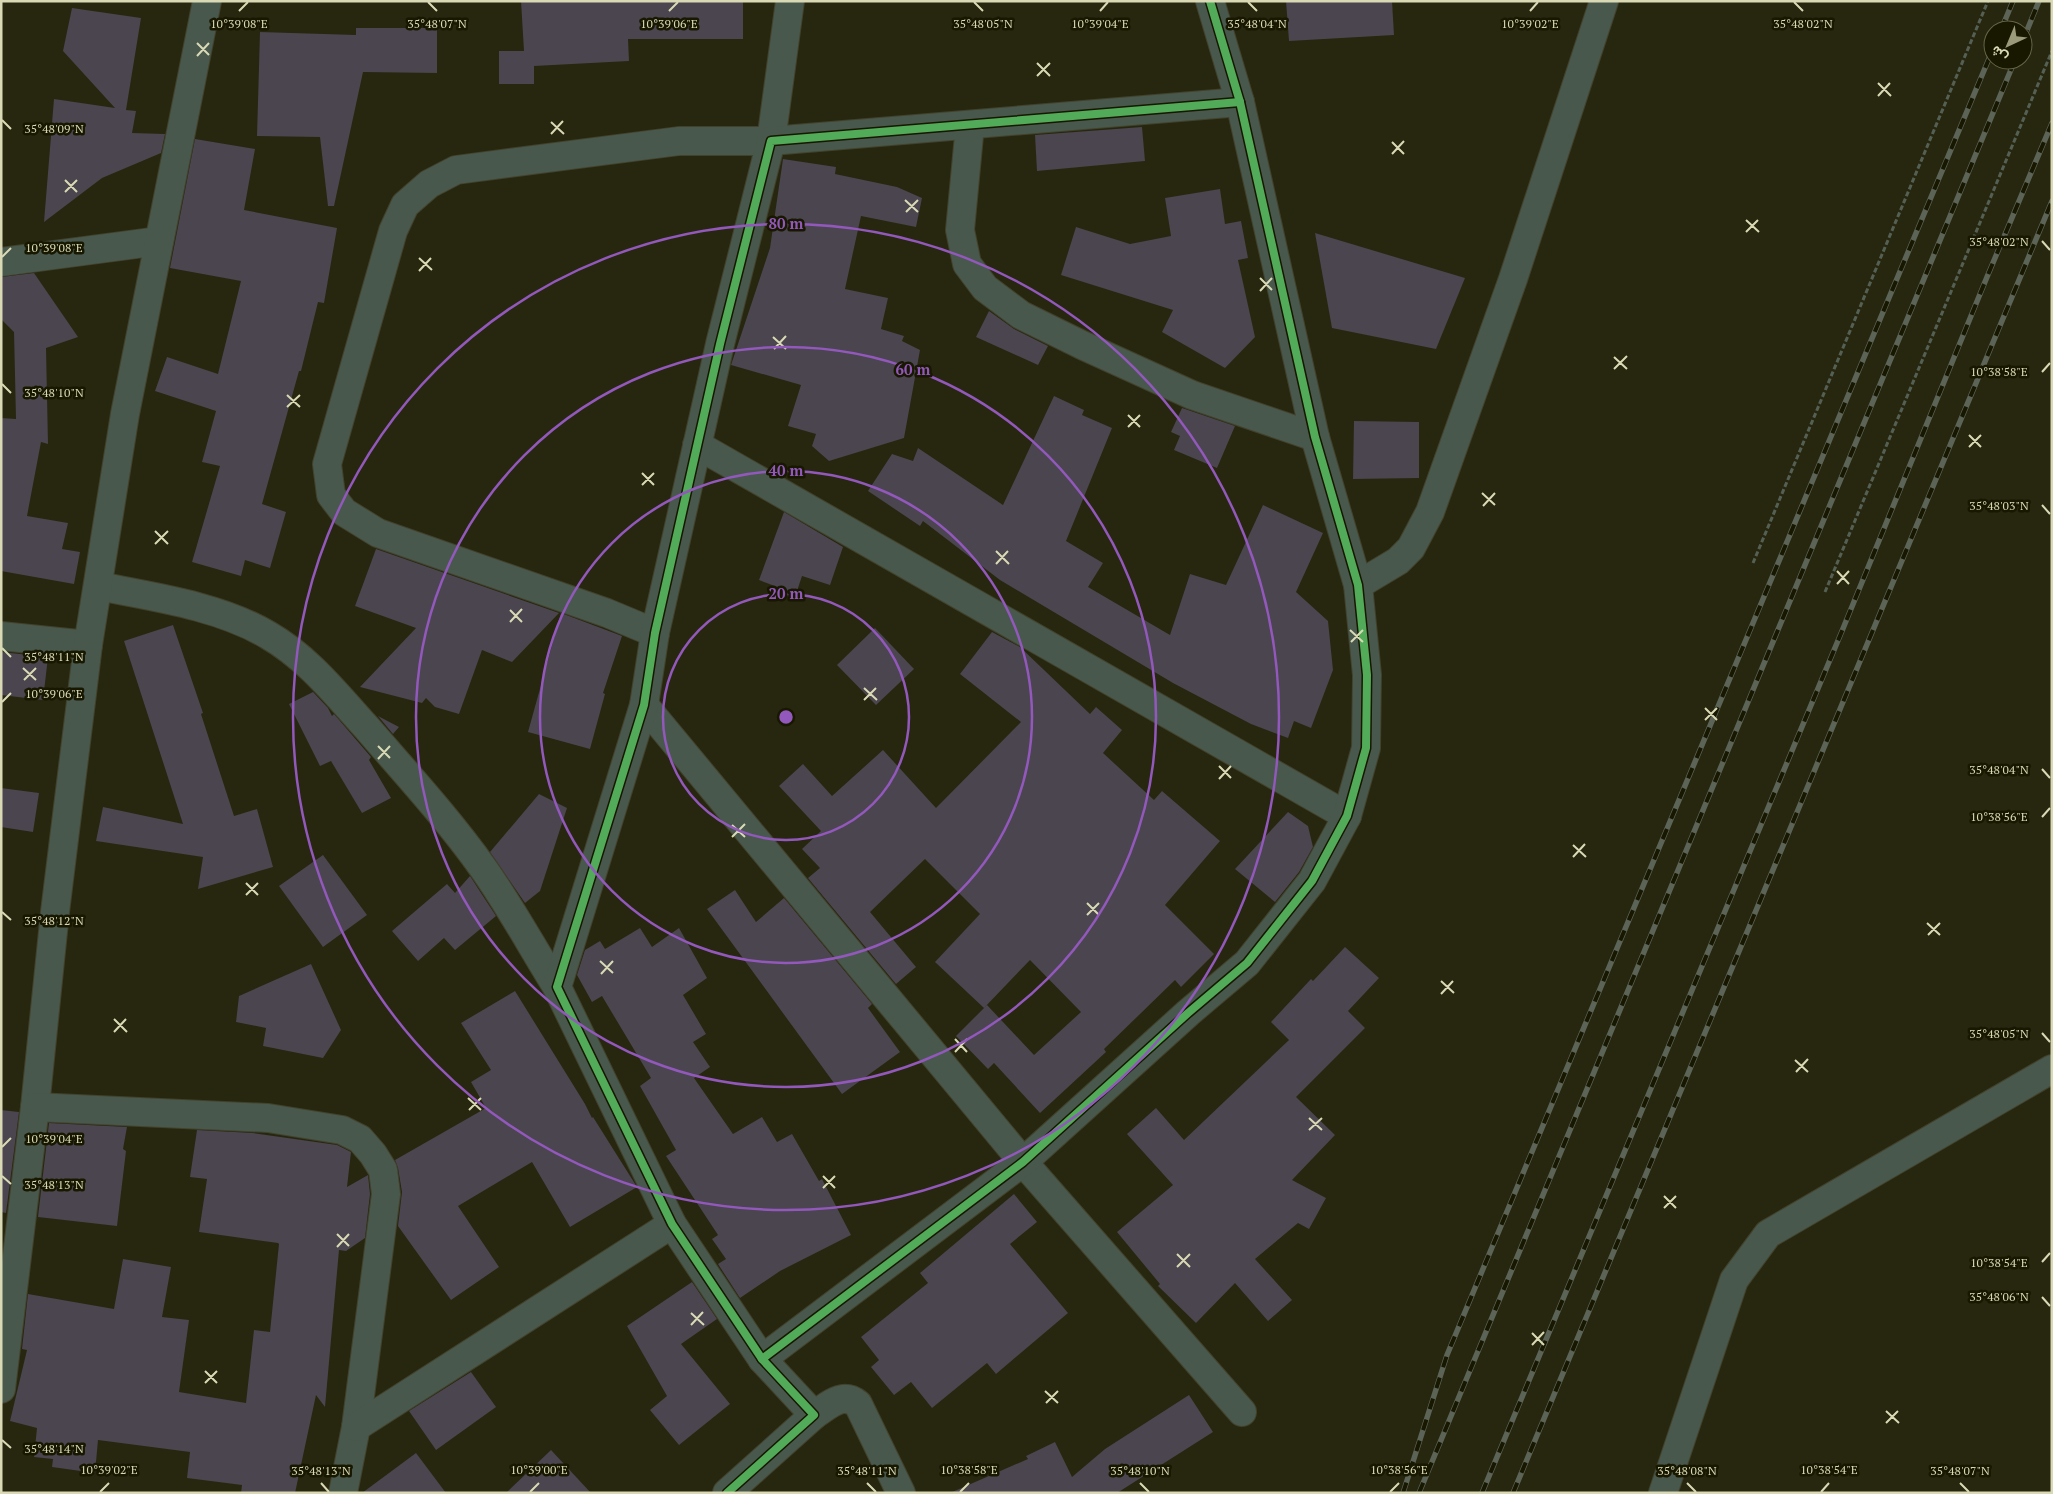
<svg xmlns="http://www.w3.org/2000/svg" width="2053" height="1494" font-family="'PT Serif',Vazirmatn,serif">
	<rect width="100%" height="100%" fill="#27260f"/>
	<g fill="#4a454e">
		<path d="M521 1H743V39H628L629 61 534 66V84H499V51H524Z"/>
		<path d="M1286 1H1392L1394 35 1289 41Z"/>
		<path d="M72 8 141 18 126 110 136 111 132 133 165 134 161 153 102 178 44 222 54 99 115 108 63 51Z"/>
		<path d="M356 28H437V73L363 72 334 206H328L320 137 257 136 260 32 356 35Z"/>
		<path d="M1142 127 1145 161 1037 171 1035 135Z"/>
		<path d="M195 139 255 149 244 210 337 228 324 303 318 302 301 371H299L262 504 286 512 270 568 245 560 241 576 192 562 220 466 202 462 216 411 155 391 167 357 218 374 241 281 170 268Z"/>
		<path d="M783 159 836 167 835 174 897 187 922 198 916 227 861 216 845 289 888 298 881 329 904 336 902 341 920 350 904 438 829 461 812 446 816 434 788 426 801 385 731 365 770 248Z"/>
		<path d="M1220 189 1225 224 1241 221 1248 258 1238 260 1255 337 1225 368 1162 332 1173 310 1061 275 1076 227 1130 244 1171 236 1165 198Z"/>
		<path d="M1315 233 1465 278 1436 349 1332 328Z"/>
		<path d="M34 273 78 337 46 348 48 444 41 442 27 516 68 523 62 549 80 552 74 584 1 571V418L16 419 14 332 1 319V277Z"/>
		<path d="M989 311 1014 329 1048 346 1038 365 976 337Z"/>
		<path d="M1054 396 1084 410 1082 415 1112 428 1066 541 1103 563 1088 587 1170 635 1190 574 1226 585 1263 505 1323 533 1296 592 1328 621 1333 670 1311 728 1294 721 1288 738 1251 724 1173 683 1000 580 923 521 920 526 868 491 892 454 913 461 918 448 1003 505Z"/>
		<path d="M1182 408 1235 426 1217 468 1174 450 1180 436 1171 432Z"/>
		<path d="M1354 421 1419 422V478L1353 479Z"/>
		<path d="M784 512 843 547 830 585 802 576 796 594 759 580Z"/>
		<path d="M376 549 559 613 512 662 482 650 459 714 435 707 426 698 422 703 360 687 416 628 355 606Z"/>
		<path d="M561 613 622 636 603 693 605 694 590 749 528 732Z"/>
		<path d="M173 625 203 713 201 714 234 816 257 809 273 867 198 889 203 857 96 841 103 807 183 824 124 641Z"/>
		<path d="M875 628 914 669 876 705 837 665Z"/>
		<path d="M992 632 1020 647 1090 714 1096 707 1122 730 1103 753 1154 800 1162 791 1220 841 1165 905 1214 954 1181 987 1175 980 1104 1049 1106 1052 1040 1113 994 1063 988 1069 956 1036 987 1005 1034 1055 1081 1012 1030 960 984 1008 935 962 980 914 925 859 870 912 916 967 896 984 808 878 820 868 802 849 821 831 779 786 803 764 832 796 883 750 936 808 1021 722 960 674Z"/>
		<path d="M1 652 48 657 43 700 1 695Z"/>
		<path d="M313 692 328 708 332 716 334 714 371 757 369 760 391 798 362 813 331 761 320 766 289 704Z"/>
		<path d="M378 716 399 727 393 734Z"/>
		<path d="M1 788 39 793 33 832 1 827Z"/>
		<path d="M539 794 567 808 540 891 525 903 490 852Z"/>
		<path d="M1288 812 1308 826 1313 847 1299 872 1275 902 1235 869Z"/>
		<path d="M323 855 367 915 323 947 279 886Z"/>
		<path d="M470 876 496 916 455 950 444 938 418 961 392 931 447 884 455 893Z"/>
		<path d="M735 890 756 922 784 898 872 1004 868 1008 900 1052 842 1094 707 909Z"/>
		<path d="M640 928 652 947 679 928 707 978 683 995 706 1034 693 1042 710 1067 694 1078 733 1134 762 1117 777 1142 792 1134 819 1181 822 1179 851 1235 780 1271 740 1298 718 1264 726 1259 712 1239 718 1235 666 1156 676 1150 640 1086 651 1078 602 996 592 1002 577 975 585 950 600 941 605 949Z"/>
		<path d="M1345 947 1379 978 1348 1011 1365 1028 1296 1097 1335 1135 1292 1180 1326 1198 1309 1229 1298 1223 1255 1259 1292 1300 1268 1321 1235 1283 1196 1323 1158 1286 1160 1284 1117 1232 1173 1185 1127 1134 1156 1108 1184 1140 1289 1040 1271 1022 1311 979 1313 981Z"/>
		<path d="M311 964 341 1030 323 1058 263 1046 266 1028 236 1022 239 996Z"/>
		<path d="M515 991 585 1104 592 1118 593 1117 637 1187 570 1227 532 1162 458 1206 499 1267 451 1300 398 1226 402 1192 398 1168 395 1160 486 1108 471 1082 491 1070 461 1023Z"/>
		<path d="M1 1110 19 1112 6 1213 1 1212Z"/>
		<path d="M49 1123 127 1127 123 1149 126 1151 117 1226 38 1217Z"/>
		<path d="M197 1130 253 1133 337 1145 351 1152 347 1187 368 1175 370 1194 365 1238 346 1251 339 1250 325 1407 316 1395 295 1493H241L242 1485 187 1478 190 1452 98 1440 95 1473 52 1467 53 1459 34 1457 37 1428 10 1421 27 1350 22 1349 28 1294 114 1309 123 1259 171 1267 162 1317 189 1320 179 1392 246 1403 254 1330 270 1332 279 1244 278 1243 199 1232 207 1179 190 1177Z"/>
		<path d="M1014 1194 1037 1222 1010 1244 1068 1313 996 1374 987 1363 932 1408 911 1382 894 1395 871 1367 879 1360 861 1337 928 1283 920 1273Z"/>
		<path d="M692 1282 717 1319 681 1344 730 1404 679 1445 650 1410 667 1396 627 1326Z"/>
		<path d="M471 1372 496 1407 436 1450 409 1411Z"/>
		<path d="M1189 1395 1213 1432 1117 1493H950L1028 1459 1026 1456 1055 1442 1072 1477 1105 1449Z"/>
		<path d="M551 1450 591 1493H506Z"/>
		<path d="M416 1453 446 1493H362Z"/>
	</g>
	<g fill="none" stroke-linecap="round" stroke-linejoin="round">
		<g stroke="#42412b" stroke-width="30">
			<g id="minor">
				<path d="M970 125 960 230 967 264 985 288 1021 315 1082 345 1192 395 1315 437"/>
				<path d="M1 262 159 241"/>
				<path d="M697 445 1347 816"/>
				<path d="M1358 585 1398 561 1411 548 1430 512 1513 279 1604 1"/>
				<path d="M98 586C154 597 219 606 268 635 308 658 336 694 367 728 405 772 449 820 483 868 510 906 532 947 557 987"/>
				<path d="M655 633 607 613 378 533 344 512 331 495 327 464 393 231 405 205 429 184 456 170 679 141H771L790 1"/>
				<path d="M1 636 88 645"/>
				<path d="M644 705 1023 1162 1242 1412"/>
				<path d="M35 1107 55 912 88 645 125 414 207 1"/>
				<path d="M762 1359 672 1224 557 987 644 705 655 633 720 344 771 141 1240 102"/>
				<path d="M1 1389 35 1107 268 1118 342 1130 360 1139 373 1154 383 1170 386 1194 356 1427 343 1493"/>
				<path d="M814 1415C828 1406 842 1391 858 1404L901 1493"/>
				<path d="M356 1427 672 1224"/>
				<path d="M727 1493 814 1415 762 1359 1023 1162 1188 1013 1247 963 1312 881 1347 816 1366 748 1367 675 1358 585 1315 437 1240 102 1210 1"/>
				<path d="M1663 1493 1734 1280 1768 1234 2052 1069"/>
			</g>
		</g>
		<g stroke="#556054" stroke-width="3" stroke-dasharray="5 2.5" stroke-linecap="butt">
			<path d="M1753 563 1988 1"/>
			<path d="M1825 592 2052 51"/>
		</g>
		<use href="#minor" stroke="#48584d" stroke-width="28"/>
		<g stroke="#5b6456" stroke-width="5.5">
			<g id="rail">
				<path d="M2001 30 2013 1"/>
				<path d="M2023 40 2039 1"/>
				<path d="M1403 1493 1447 1355 1993 49"/>
				<path d="M1419 1493 2015 60"/>
				<path d="M1482 1493 1842 631 1987 277 2052 123"/>
				<path d="M1513 1493 2052 201"/>
			</g>
		</g>
		<use href="#rail" stroke="#181700" stroke-width="4" stroke-dasharray="11" stroke-linecap="butt"/>
		<g stroke="#181700" stroke-width="11">
			<g id="cycleway">
				<path d="M762 1359 672 1224 557 987 644 705 655 633 720 344 771 141 1240 102"/>
				<path d="M727 1493 814 1415 762 1359 1023 1162 1188 1013 1247 963 1312 881 1347 816 1366 748 1367 675 1358 585 1315 437 1240 102 1210 1"/>
			</g>
		</g>
		<use href="#cycleway" stroke="#51ab58" stroke-width="8"/>
	</g>
	<path fill="none" stroke="#d9dab5" stroke-width="2" d="M428 2 437 11M974 2 983 11M1248 2 1257 11M1794 2 1803 11M239 11 248 2M669 11 678 2M1100 11 1108 2M1530 11 1538 2M197 43 209 55M197 56 209 43M1037 63 1050 76M1037 76 1050 63M1878 83 1891 96M1878 96 1890 83M2 120 11 129M551 122 564 134M551 134 563 121M1392 142 1404 154M1392 154 1404 141M65 180 77 192M65 192 77 180M905 200 918 212M906 212 918 200M1746 220 1759 232M1746 232 1758 220M2042 241 2050 250M2 257 11 248M419 258 432 270M419 271 431 258M1260 278 1272 290M1260 291 1272 278M773 337 786 349M774 349 786 336M1614 357 1627 369M1614 369 1627 356M2042 372 2050 363M2 384 11 393M287 395 300 407M287 407 300 395M1128 415 1140 427M1128 427 1140 415M1969 435 1981 447M1969 447 1981 435M642 473 654 485M642 485 654 473M1482 493 1495 505M2042 505 2050 514M1483 506 1495 493M155 531 168 544M155 544 168 531M996 551 1009 564M996 564 1008 551M1837 571 1849 584M1837 584 1849 571M510 610 522 622M510 622 522 609M1350 630 1363 642M1351 642 1363 630M2 648 11 657M23 668 36 680M24 680 36 668M864 688 877 700M864 700 876 688M2 702 11 693M1705 708 1717 720M1705 720 1717 708M378 746 390 758M378 759 390 746M1219 766 1231 778M2042 769 2050 778M1219 779 1231 766M2042 817 2050 808M732 825 745 837M732 837 745 824M1573 845 1586 857M1573 857 1585 844M246 883 258 895M246 895 258 883M1087 903 1099 915M2 912 11 920M1087 915 1099 903M1927 923 1940 935M1928 935 1940 923M600 961 613 973M601 974 613 961M1441 981 1454 993M1441 994 1453 981M114 1019 127 1032M114 1032 126 1019M2042 1033 2050 1042M955 1039 967 1052M955 1052 967 1039M1795 1060 1808 1072M1796 1072 1808 1059M468 1098 481 1110M469 1110 481 1098M1309 1118 1322 1130M1309 1130 1322 1118M2 1147 11 1138M2 1176 11 1184M823 1176 835 1188M823 1188 835 1176M1664 1196 1676 1208M1664 1208 1676 1196M337 1234 349 1246M337 1247 349 1234M1177 1254 1190 1267M2042 1262 2050 1253M1177 1267 1190 1254M2042 1297 2050 1306M691 1313 704 1325M691 1325 703 1312M1532 1333 1544 1345M1532 1345 1544 1332M205 1371 217 1383M205 1383 217 1371M1045 1391 1058 1403M1046 1403 1058 1391M1886 1411 1899 1423M1886 1423 1898 1411M2 1440 11 1448M321 1483 329 1492M867 1483 876 1492M1140 1483 1149 1492M1687 1483 1696 1492M1960 1483 1969 1492M100 1492 109 1483M530 1492 539 1483M960 1492 969 1483M1390 1492 1399 1483M1821 1492 1829 1483"/>
	<g fill="none" stroke="#9258bc" stroke-width="2.5">
		<circle cx="786" cy="717" r="123"/>
		<circle cx="786" cy="717" r="246"/>
		<circle cx="786" cy="717" r="370"/>
		<circle cx="786" cy="717" r="493"/>
	</g>
	<g font-size="12" text-anchor="middle" fill="#d9dab5" stroke="#181700" stroke-width="5" stroke-linejoin="round" paint-order="stroke">
		<text x="437" y="28">35°48'07"N</text>
		<text x="1257" y="28">35°48'04"N</text>
		<text x="983" y="28">35°48'05"N</text>
		<text x="1803" y="28">35°48'02"N</text>
		<text x="1530" y="28">10°39'02"E</text>
		<text x="239" y="28">10°39'08"E</text>
		<text x="669" y="28">10°39'06"E</text>
		<text x="1100" y="28">10°39'04"E</text>
		<text x="54" y="133">35°48'09"N</text>
		<text x="1999" y="246">35°48'02"N</text>
		<text x="54" y="252">10°39'08"E</text>
		<text x="1999" y="376">10°38'58"E</text>
		<text x="54" y="397">35°48'10"N</text>
		<text x="1999" y="510">35°48'03"N</text>
		<text x="54" y="661">35°48'11"N</text>
		<text x="54" y="698">10°39'06"E</text>
		<text x="1999" y="774">35°48'04"N</text>
		<text x="1999" y="821">10°38'56"E</text>
		<text x="54" y="925">35°48'12"N</text>
		<text x="1999" y="1038">35°48'05"N</text>
		<text x="54" y="1143">10°39'04"E</text>
		<text x="54" y="1189">35°48'13"N</text>
		<text x="1999" y="1267">10°38'54"E</text>
		<text x="1999" y="1301">35°48'06"N</text>
		<text x="54" y="1453">35°48'14"N</text>
		<text x="109" y="1474">10°39'02"E</text>
		<text x="539" y="1474">10°39'00"E</text>
		<text x="969" y="1474">10°38'58"E</text>
		<text x="1399" y="1474">10°38'56"E</text>
		<text x="1829" y="1474">10°38'54"E</text>
		<text x="321" y="1475">35°48'13"N</text>
		<text x="867" y="1475">35°48'11"N</text>
		<text x="1140" y="1475">35°48'10"N</text>
		<text x="1687" y="1475">35°48'08"N</text>
		<text x="1960" y="1475">35°48'07"N</text>
	</g>
	<circle cx="786" cy="717" r="8" fill="#9258bc" stroke="#181700" stroke-width="2.5"/>
	<g font-size="15" text-anchor="middle" font-weight="bold" fill="#9258bc" stroke="#181700" stroke-width="5" stroke-linejoin="round" paint-order="stroke">
		<text x="786" y="229">80 m</text>
		<text x="913" y="375">60 m</text>
		<text x="786" y="476">40 m</text>
		<text x="786" y="599">20 m</text>
	</g>
	<rect width="2053" height="1494" fill="none" stroke="#d9dab5" stroke-width="5"/>
	<g transform="translate(2008 45) rotate(224)"><circle r="24" fill="#181700" stroke="#656548"/>
	<path d="M0-4L9 19L0 12L-9 19Z" fill="#9b9b7b"/>
	<text y="-8" font-size="14" font-weight="bold" text-anchor="middle" fill="#d9dab5">ش</text>
	</g>
</svg>
